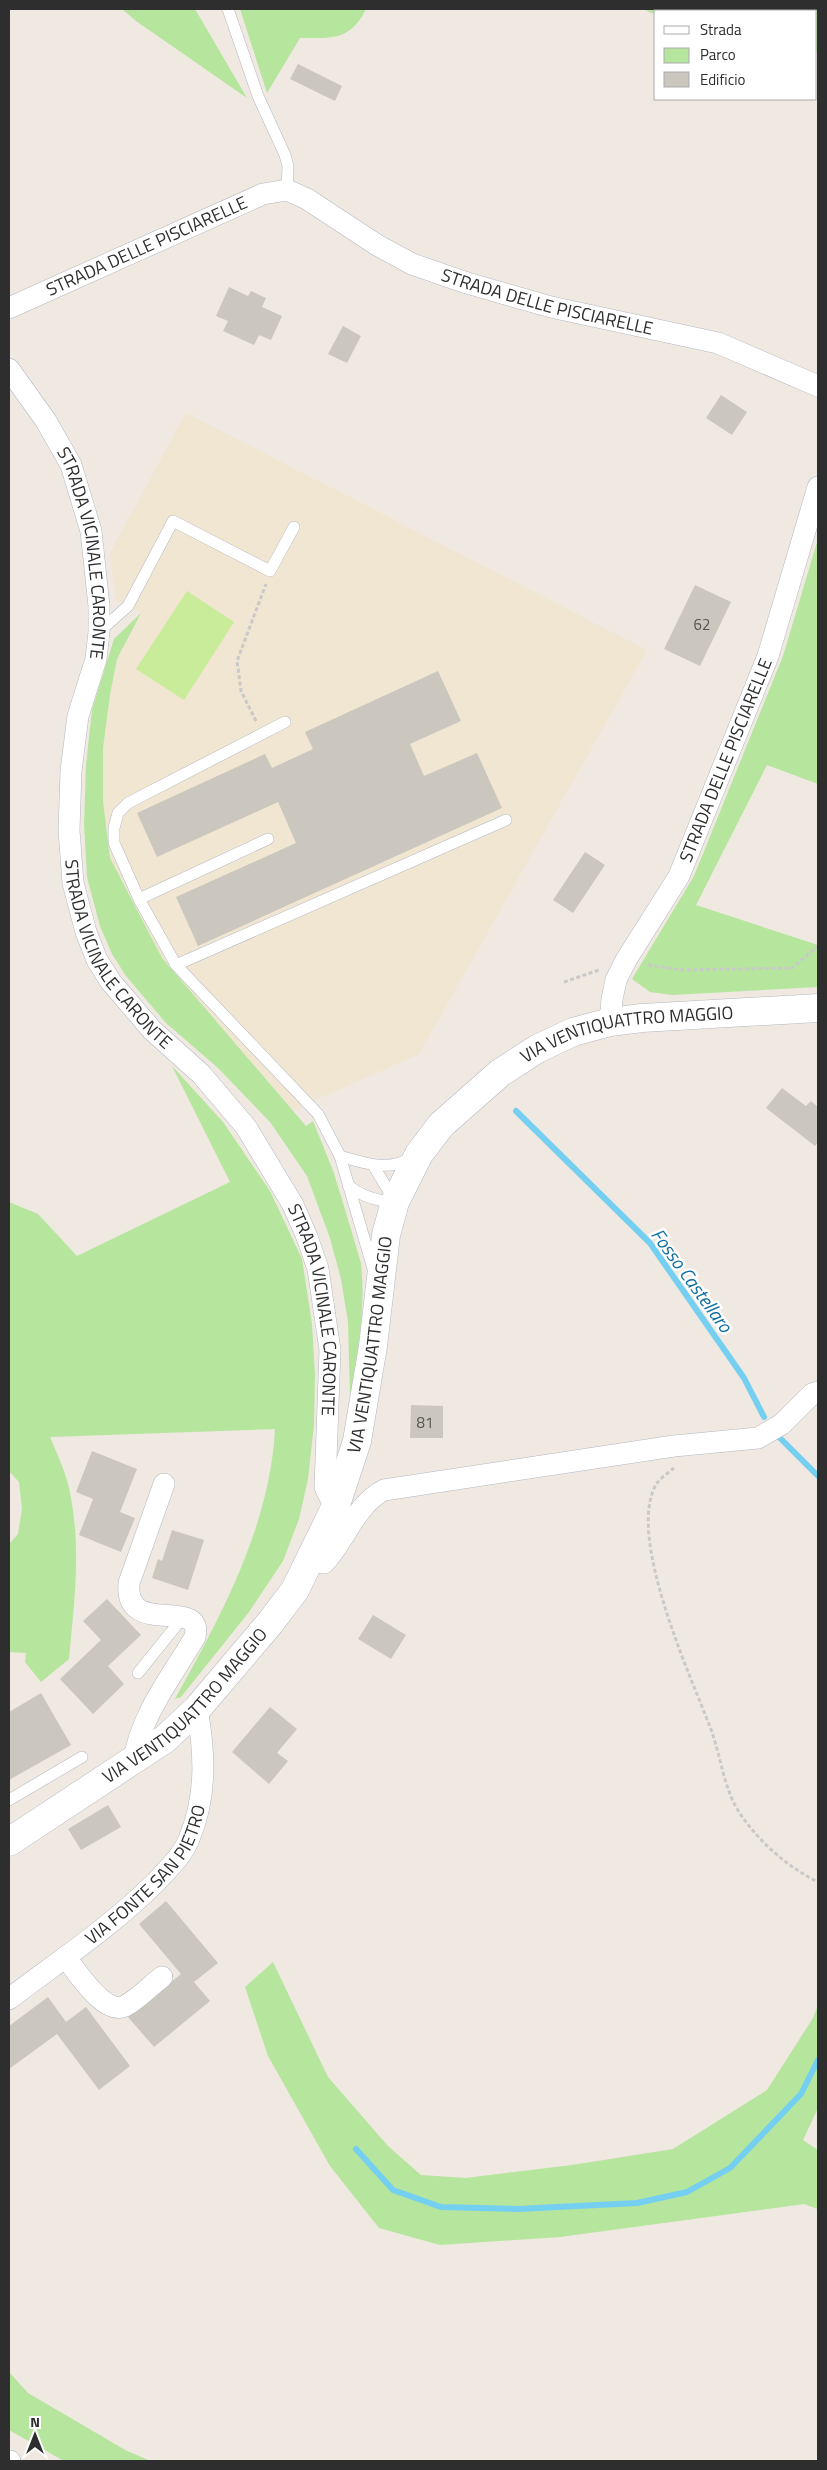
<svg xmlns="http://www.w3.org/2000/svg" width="827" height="2470" font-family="'Titillium Web',sans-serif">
	<rect width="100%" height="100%" fill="#efe9e1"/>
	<path fill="#f0e6d1" d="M186 413 647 650 419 1054 293 1110 162 958 110 858 103 802V748L110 695 117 659 141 613 116 600 110 553Z"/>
	<g fill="#b6e59e">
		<path d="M122 9H195L247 98 136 21Z"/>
		<path d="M240 9H366C350 41 332 38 300 38L267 93Z"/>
		<path d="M643 9H818V52H816V11H656V15Z"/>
		<path d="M818 539V784L767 765 696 905 818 945V987L672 995 650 992 632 979 694 876 783 656Z"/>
		<path d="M141 613 117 659 110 695 103 748V801L110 858 162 958 306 1126 313 1121 334 1173 361 1263C366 1308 358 1351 350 1396L348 1322 341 1279 330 1238 307 1176 270 1122 218 1068 166 1023 126 976 112 954 100 926 87 877 84 824 86 765 92 710 114 639Z"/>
		<path d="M172 1066 223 1122 270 1191 302 1259 312 1324 315 1374 314 1425 308 1479 299 1519 283 1561 249 1612 181 1697 175 1699C221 1616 270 1526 275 1429L50 1437C58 1456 68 1477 71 1498 81 1551 74 1606 69 1659L41 1682 25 1662 26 1653 9 1652V1544L18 1534 22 1509 19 1482 9 1471V1202L38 1214 77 1256 230 1182Z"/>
		<path d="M273 1962 328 2077 388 2146 421 2175 466 2178 572 2165 673 2149 767 2090 813 2018 818 2005V2108L803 2140 818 2150V2209L804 2204 560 2237 440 2245 379 2228 330 2166 268 2056 245 1987Z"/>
		<path d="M9 2372 28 2393 127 2451 151 2461H64L9 2430Z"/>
	</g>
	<path fill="#c9ec9a" d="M187 591 234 622 184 700 136 669Z"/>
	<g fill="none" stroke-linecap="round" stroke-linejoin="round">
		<g stroke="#75cff0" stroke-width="6">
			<path d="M516 1111 650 1243 744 1378 764 1417"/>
			<path d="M780 1438 818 1476"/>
			<path d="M356 2149 393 2190 441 2207 518 2209 637 2203 687 2192 730 2168 801 2094 818 2060"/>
		</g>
	</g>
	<g fill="#cbc7bf">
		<path d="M298 64 342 86 335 101 290 79Z"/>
		<path d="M229 287 248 296 251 291 266 298 262 307 282 316 271 340 259 335 254 345 223 331 228 321 216 316Z"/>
		<path d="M343 326 361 336 347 363 328 354Z"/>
		<path d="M721 395 747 412 732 435 706 418Z"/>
		<path d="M695 585 731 602 700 666 664 649Z"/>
		<path d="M438 671 461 721 410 744 424 776 477 753 502 808 198 946 176 897 296 843 278 802 157 857 137 813 265 754 272 768 313 749 305 732Z"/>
		<path d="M585 852 605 865 573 913 553 900Z"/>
		<path d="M782 1088 806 1106 811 1101 818 1107V1142L815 1146 766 1108Z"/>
		<path d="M411 1405 443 1406V1438H410Z"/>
		<path d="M92 1451 137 1469 120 1512 135 1518 121 1552 79 1535 93 1499 76 1492Z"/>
		<path d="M172 1530 204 1540 188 1590 152 1578 158 1559 162 1561Z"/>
		<path d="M107 1599 141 1635 108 1666 124 1684 93 1714 60 1679 101 1640 83 1621Z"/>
		<path d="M373 1615 406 1635 391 1659 358 1639Z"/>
		<path d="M41 1693 71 1745 9 1780V1712Z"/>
		<path d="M270 1707 297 1729 277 1753 288 1761 269 1784 232 1752Z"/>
		<path d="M108 1805 121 1827 81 1850 68 1829Z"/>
		<path d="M166 1901 218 1963 194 1982 210 2001 154 2047 128 2017 181 1974 139 1924Z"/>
		<path d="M48 1997 66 2022 86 2007 130 2066 99 2090 57 2034 9 2069V2026Z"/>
	</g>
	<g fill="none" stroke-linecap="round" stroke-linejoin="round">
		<g stroke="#b4b7c1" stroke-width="12">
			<g id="lane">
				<path d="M228 9 258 96 285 155 288 166 287 190"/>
				<path d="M99 632 128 606 173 521 270 571 294 527"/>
				<path d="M285 722 128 803 118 813 114 828V843L139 899 176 965 318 1114 340 1156 374 1272"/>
				<path d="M139 899 268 839"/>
				<path d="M176 965 506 820"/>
				<path d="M340 1156C364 1163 388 1172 411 1158"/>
				<path d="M373 1165 394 1200"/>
				<path d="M348 1185C362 1197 377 1201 394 1202"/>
				<path d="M138 1673 180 1621 185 1617"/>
				<path d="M9 1800 82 1757"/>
			</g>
		</g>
		<g stroke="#b4b7c1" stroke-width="22">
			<g id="street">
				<path id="s1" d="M9 308 263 194 287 190 307 199 377 245 412 264 467 283 551 307 718 343 818 386"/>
				<path id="s2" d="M9 369 46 421 71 465 91 531 99 606V632L96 659 78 716 71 771 69 830 73 883 86 932 97 960 111 982 152 1030 201 1074 246 1127 293 1205 307 1237 318 1269 330 1350 325 1487 335 1508"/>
				<path id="s3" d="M610 1022 612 999 616 980 626 960 679 876 768 656 818 487"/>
				<path d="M309 1561 324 1563C346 1540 355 1505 384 1490L674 1446 758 1438 782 1424 812 1394 818 1392"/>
				<path d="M134 1761C140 1716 172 1676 195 1637 204 1595 124 1639 129 1583L164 1484"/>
				<path d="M65 1957C77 1971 104 2016 125 2006 138 1999 150 1986 162 1977"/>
				<path id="s4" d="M9 1999C59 1961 112 1926 157 1881 168 1869 183 1855 189 1839 207 1796 205 1753 197 1709"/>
				<path d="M9 2461H10"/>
			</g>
		</g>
		<g stroke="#b4b7c1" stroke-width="29">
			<g id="secondary">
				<path id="s5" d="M9 1842 165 1739 197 1709 270 1623 295 1590 335 1508 357 1441 373 1346 386 1235 395 1202 419 1154 441 1125 500 1073 537 1049 573 1032 610 1022 642 1018 818 1008"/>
			</g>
		</g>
		<g stroke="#c9c9c9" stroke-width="3" stroke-dasharray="4 2.5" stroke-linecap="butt">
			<path d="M256 721 241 691 237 661 266 584"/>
			<path d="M648 965 682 970 792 968 818 946"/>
			<path d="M564 982 599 970"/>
			<path d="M674 1468C669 1472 661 1478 657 1483 625 1534 690 1674 710 1727 721 1755 723 1787 739 1812 759 1842 786 1866 818 1882"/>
		</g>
		<use href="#lane" stroke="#fff" stroke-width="11"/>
		<use href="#street" stroke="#fff" stroke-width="21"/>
		<use href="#secondary" stroke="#fff" stroke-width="28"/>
	</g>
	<g text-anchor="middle" stroke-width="5" stroke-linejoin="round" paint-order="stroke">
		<g font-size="15" fill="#555452">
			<text x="702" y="630">62</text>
			<text x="425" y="1428">81</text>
		</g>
		<g font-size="18" fill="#2e2e2e" stroke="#fff">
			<text dy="6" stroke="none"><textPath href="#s1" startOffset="151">STRADA DELLE PISCIARELLE</textPath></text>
			<text dy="6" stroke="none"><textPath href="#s1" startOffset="589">STRADA DELLE PISCIARELLE</textPath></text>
			<text dy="6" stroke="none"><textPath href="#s2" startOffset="204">STRADA VICINALE CARONTE</textPath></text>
			<text dy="6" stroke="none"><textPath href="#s3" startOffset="289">STRADA DELLE PISCIARELLE</textPath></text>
			<text dy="6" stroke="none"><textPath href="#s2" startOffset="624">STRADA VICINALE CARONTE</textPath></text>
			<text dy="6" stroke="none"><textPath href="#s5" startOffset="1094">VIA VENTIQUATTRO MAGGIO</textPath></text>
			<text dy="6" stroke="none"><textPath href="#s2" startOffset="1044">STRADA VICINALE CARONTE</textPath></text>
			<text dy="6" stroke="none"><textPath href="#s5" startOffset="644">VIA VENTIQUATTRO MAGGIO</textPath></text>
			<text dy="6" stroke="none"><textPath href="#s5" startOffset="224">VIA VENTIQUATTRO MAGGIO</textPath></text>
			<text dy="6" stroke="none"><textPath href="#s4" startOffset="188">VIA FONTE SAN PIETRO</textPath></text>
		</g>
		<g font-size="19" font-style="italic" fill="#0d6fa3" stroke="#fff">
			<text transform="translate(692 1280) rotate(54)" y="7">Fosso Castellaro</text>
		</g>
	</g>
	<rect width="827" height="2470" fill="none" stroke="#2e2e2e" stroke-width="20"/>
	<rect x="654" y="10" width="162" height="90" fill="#ffffff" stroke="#ababab"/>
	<rect x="664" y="26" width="25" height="8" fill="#ffffff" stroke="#ababab"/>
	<text x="700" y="35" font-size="15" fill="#2e2e2e">Strada</text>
	<rect x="664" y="48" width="25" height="15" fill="#b6e59e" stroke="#ababab"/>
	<text x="700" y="60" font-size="15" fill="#2e2e2e">Parco</text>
	<rect x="664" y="72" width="25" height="15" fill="#cbc7bf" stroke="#ababab"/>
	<text x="700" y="85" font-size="15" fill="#2e2e2e">Edificio</text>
	<g transform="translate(35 2435)" stroke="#ffffff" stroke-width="4" paint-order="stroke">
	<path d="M0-4L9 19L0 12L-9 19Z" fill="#2e2e2e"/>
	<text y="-8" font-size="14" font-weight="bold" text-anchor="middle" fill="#2e2e2e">N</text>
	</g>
</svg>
